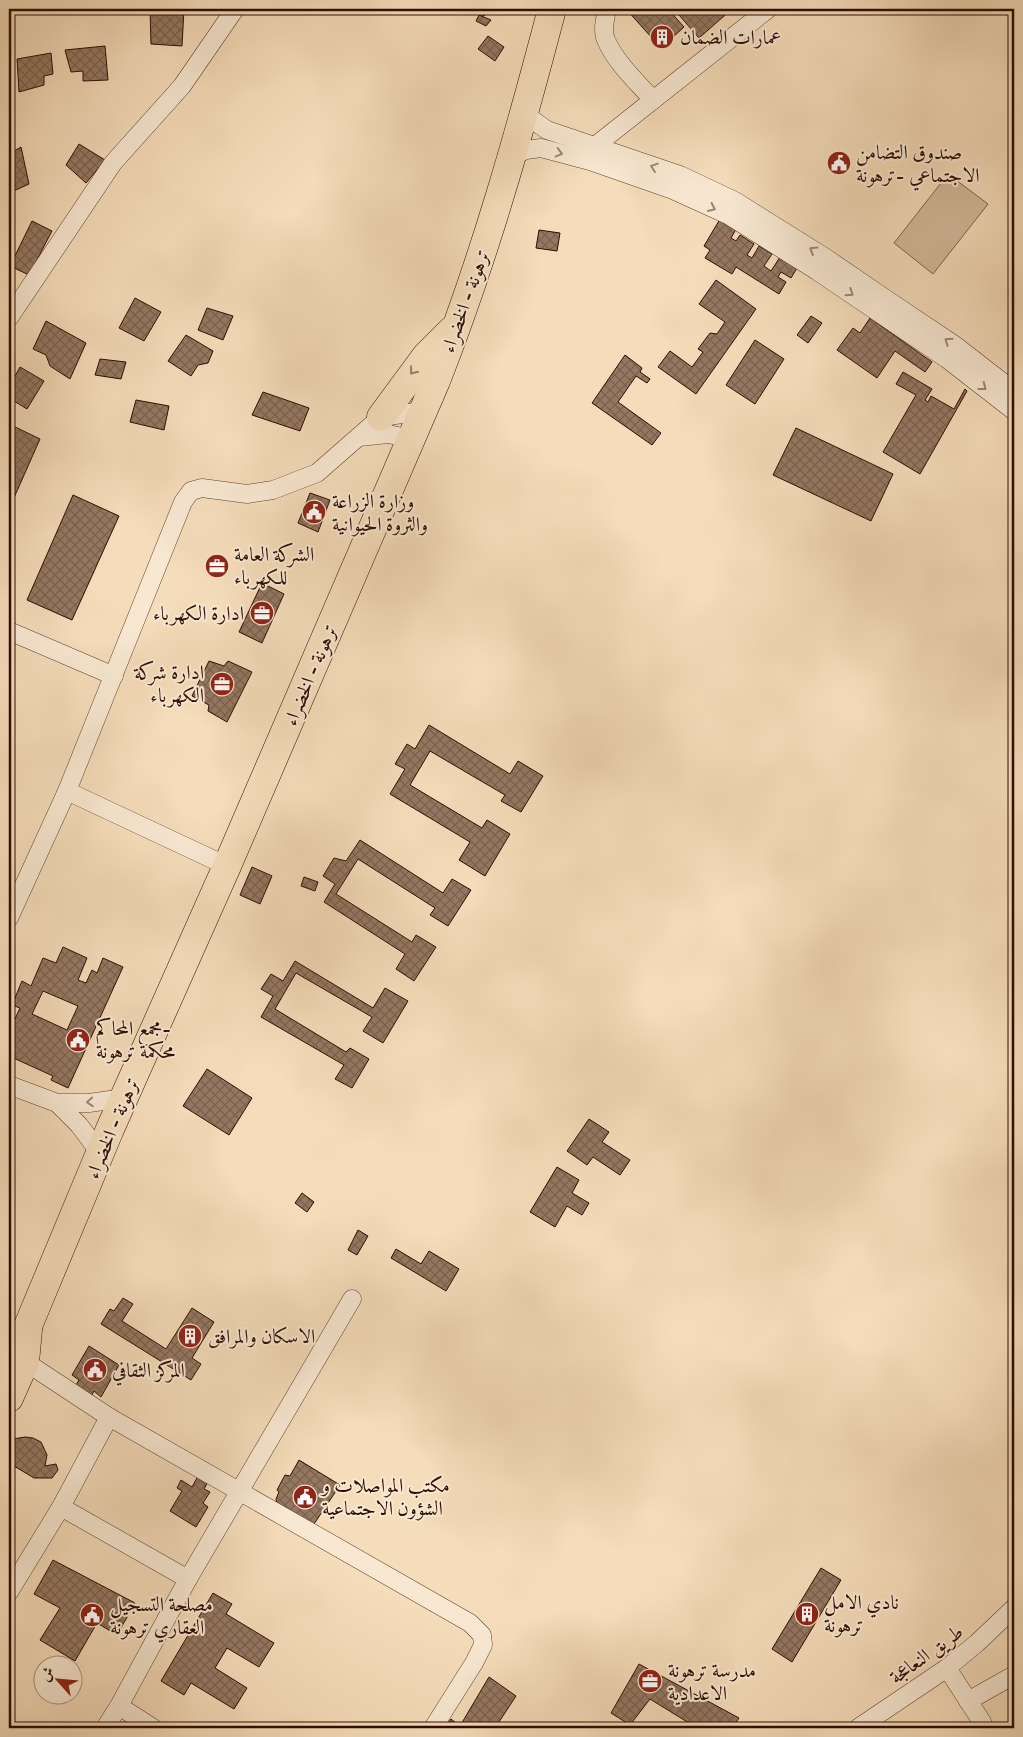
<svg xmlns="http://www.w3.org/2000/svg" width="1023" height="1737" font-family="'IM FELL English',Amiri,serif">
	<defs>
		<pattern id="building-cross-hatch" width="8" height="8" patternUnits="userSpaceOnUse" patternTransform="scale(1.25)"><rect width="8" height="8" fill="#957862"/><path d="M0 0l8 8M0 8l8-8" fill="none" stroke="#7a614f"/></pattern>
	</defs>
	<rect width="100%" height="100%" fill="#f5dcba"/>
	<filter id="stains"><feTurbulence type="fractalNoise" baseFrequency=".004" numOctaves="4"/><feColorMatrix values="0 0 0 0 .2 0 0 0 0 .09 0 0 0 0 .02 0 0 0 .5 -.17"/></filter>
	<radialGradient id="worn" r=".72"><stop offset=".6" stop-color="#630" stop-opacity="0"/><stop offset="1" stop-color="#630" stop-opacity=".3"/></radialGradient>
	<path fill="#d3b99b" stroke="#80624e" d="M948 174 988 204 933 274 894 243Z"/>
	<g fill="url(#building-cross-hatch)" stroke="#2e0c02" fill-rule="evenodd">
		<path d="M150 9H184L182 46 151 44Z"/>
		<path d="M469 9H488L484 16Z"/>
		<path d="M626 9H668L684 27 661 48Z"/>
		<path d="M686 9H732L699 38 679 15Z"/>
		<path d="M479 15 491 20 486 26 476 21Z"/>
		<path d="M488 36 504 47 495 61 478 49Z"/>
		<path d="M105 46 108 80 83 81V71L71 72 65 50Z"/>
		<path d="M51 53 53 74 44 76V85L19 92 17 59Z"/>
		<path d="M79 144 105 160 86 183 66 165Z"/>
		<path d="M21 147 29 184 9 193V154Z"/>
		<path d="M723 214 739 224 731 238 736 241 740 235 754 244 747 255 752 258 759 246 772 254 764 266 771 271 780 257 797 268 791 278 781 272 778 277 786 282 779 294 736 267 732 274 705 258 710 250 704 246Z"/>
		<path d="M32 221 52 231 29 275 10 266Z"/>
		<path d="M539 230 560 233 557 251 536 248Z"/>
		<path d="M716 280 756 309 696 394 658 367 670 351 692 367 703 352 698 349 710 333 717 334 725 322 699 304Z"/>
		<path d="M135 298 161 312 144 341 119 328Z"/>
		<path d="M207 308 233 316 223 340 198 330Z"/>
		<path d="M811 316 822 323 808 343 797 335Z"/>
		<path d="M870 318 932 362 925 372 895 351 877 378 837 350 853 328 860 333Z"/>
		<path d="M46 321 86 343 70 379 50 366 46 355 33 349Z"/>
		<path d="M186 335 213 351 208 363 198 365 191 376 168 361Z"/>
		<path d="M755 340 784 359 755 404 726 385Z"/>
		<path d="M625 355 642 368 640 372 650 379 647 383 636 376 618 402 661 433 652 445 592 403Z"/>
		<path d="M100 359 126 362 121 379 95 375Z"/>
		<path d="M20 367 44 381 27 409 9 398V387Z"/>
		<path d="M903 372 932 389 925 400 928 402 931 396 954 409 965 389 967 391 920 474 883 452 916 395 896 384Z"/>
		<path d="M263 392 309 408 300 431 252 415Z"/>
		<path d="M136 400 169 406 164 430 130 422Z"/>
		<path d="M9 424 40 439 9 509Z"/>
		<path d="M796 428 893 474 871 521 773 475Z"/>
		<path d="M310 493 330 500 318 532 298 523Z"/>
		<path d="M73 495 119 516 72 620 27 600Z"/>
		<path d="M262 583 284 594 262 643 239 632Z"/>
		<path d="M209 661 224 666 228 661 252 672 227 722 208 711 209 705 192 696Z"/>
		<path d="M429 725 510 774 518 761 543 776 521 812 501 801 505 795 430 751 410 785 482 828 487 820 510 834 485 876 459 860 470 842 390 794 405 769 395 764 407 744 415 749Z"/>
		<path d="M360 840 443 893 452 879 471 890 448 926 430 915 435 908 358 859 336 894 412 942 416 935 436 947 414 981 396 969 405 954 324 902 335 884 323 876 334 858 346 861Z"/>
		<path d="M252 867 272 876 260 904 240 895Z"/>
		<path d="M304 877 318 882 315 891 301 886Z"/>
		<path d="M63 947 87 958 78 980 86 983 92 970 97 973 103 958 123 967 68 1088 51 1080 53 1076 9 1056 14 1047 9 1044V1032L20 1008 12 1005 22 981 31 986 43 958 56 963ZM43 991 78 1006 67 1030 32 1014Z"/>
		<path d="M295 961 373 1008 385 988 408 1001 383 1043 363 1031 372 1017 296 973 275 1009 346 1052 350 1048 369 1059 352 1088 335 1079 344 1065 261 1017 273 996 261 989 271 974 283 981Z"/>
		<path d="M207 1069 252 1098 229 1135 183 1106Z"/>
		<path d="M589 1119 609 1132 602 1142 630 1160 620 1175 593 1157 587 1165 567 1151Z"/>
		<path d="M557 1167 579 1180 572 1193 589 1203 582 1215 567 1206 555 1227 530 1212Z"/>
		<path d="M302 1193 314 1202 307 1212 295 1203Z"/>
		<path d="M358 1230 368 1236 357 1255 348 1250Z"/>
		<path d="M396 1249 421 1264 429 1251 459 1269 446 1291 391 1258Z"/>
		<path d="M123 1298 133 1304 122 1321 166 1349 192 1308 214 1322 192 1358 201 1364 191 1380 101 1324 110 1309 114 1311Z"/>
		<path d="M89 1346 119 1365 101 1397 94 1391 92 1395 76 1385 79 1380 72 1375Z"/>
		<path d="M9 1426 13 1439 25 1437 33 1438 41 1442 47 1455 45 1466 56 1464 58 1470 52 1478H34L9 1463Z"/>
		<path d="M299 1460 340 1485 310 1530 278 1507 276 1499 279 1492 277 1490 285 1475 290 1476Z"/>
		<path d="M198 1476 208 1482 204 1489 210 1492 203 1503 208 1507 196 1527 170 1511 182 1491 177 1488 181 1480 192 1487Z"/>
		<path d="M53 1560 135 1603 117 1635 97 1623 75 1661 40 1640 60 1608 34 1594Z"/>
		<path d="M821 1568 841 1580 792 1662 772 1649Z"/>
		<path d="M213 1593 232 1604 226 1614 274 1643 259 1667 227 1648 215 1668 247 1688 234 1709 191 1683 184 1695 161 1681Z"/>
		<path d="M639 1664 739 1718 732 1728H697L650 1699 630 1725 611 1713Z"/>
		<path d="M489 1677 516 1696 495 1728H445L451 1719 460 1726Z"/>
	</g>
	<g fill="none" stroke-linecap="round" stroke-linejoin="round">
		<g stroke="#604030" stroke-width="19">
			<g id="minor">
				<path d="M607 9C605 19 602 31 606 40 616 63 637 82 653 100"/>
				<path d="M525 112 534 121 547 130 680 175 735 201 826 258 886 299 956 346 1014 391"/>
				<path d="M593 154 595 146 768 9"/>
				<path d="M512 156 526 150 541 148 590 161 673 190 728 215 817 271 947 359 1014 411"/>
				<path d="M9 318 113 163 182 86 235 9"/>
				<path d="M359 437 388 434 412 439"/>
				<path d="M9 631 114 676"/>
				<path d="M67 791 227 866"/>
				<path d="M9 918 67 791 183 502 191 491 202 488 247 494 273 490 317 473 381 417 423 411"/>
				<path d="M9 1085 57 1103H89L124 1098"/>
				<path d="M57 1103 79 1125 100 1153"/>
				<path d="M18 1357 109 1417 470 1623 482 1635 483 1645 474 1663 433 1728"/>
				<path d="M61 1507 188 1579"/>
				<path d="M9 1592 61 1507 109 1417"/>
				<path d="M947 1668 982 1722 984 1728"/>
				<path d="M968 1701 1014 1675"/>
				<path d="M119 1706 153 1728"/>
				<path d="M105 1728 119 1706 188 1579 352 1299"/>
				<path d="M858 1728 947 1668 977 1643 1014 1608"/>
			</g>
		</g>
		<g stroke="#2e0c02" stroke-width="29">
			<g id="trunk">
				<path d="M381 417 426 356 451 331"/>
				<path d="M9 1353 28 1326 110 1129 227 866 436 381C484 259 519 135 552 9"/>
				<path d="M9 1398 25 1362 28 1330"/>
			</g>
		</g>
		<use href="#minor" stroke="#f8e8d2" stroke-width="18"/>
		<use href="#trunk" stroke="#f5dcba" stroke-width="28"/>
	</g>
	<defs><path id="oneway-chevron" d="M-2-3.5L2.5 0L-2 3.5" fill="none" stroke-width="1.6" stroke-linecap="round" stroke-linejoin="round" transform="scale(1.25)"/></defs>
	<g stroke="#9d8574">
		<use href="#oneway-chevron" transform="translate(559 153) rotate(15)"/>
		<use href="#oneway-chevron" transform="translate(654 167) rotate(-161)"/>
		<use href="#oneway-chevron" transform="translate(712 208) rotate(25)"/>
		<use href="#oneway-chevron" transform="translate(813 250) rotate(-148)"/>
		<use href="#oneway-chevron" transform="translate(850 293) rotate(34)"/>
		<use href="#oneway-chevron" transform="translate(948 341) rotate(-146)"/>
		<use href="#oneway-chevron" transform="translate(983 387) rotate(38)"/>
		<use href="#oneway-chevron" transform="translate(90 1102) rotate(176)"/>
	</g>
	<use stroke="#9b7e67" href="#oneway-chevron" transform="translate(413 371) rotate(128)"/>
	<defs>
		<g id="building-disc" transform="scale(1.25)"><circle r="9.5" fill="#8f2418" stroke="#f8e8d2"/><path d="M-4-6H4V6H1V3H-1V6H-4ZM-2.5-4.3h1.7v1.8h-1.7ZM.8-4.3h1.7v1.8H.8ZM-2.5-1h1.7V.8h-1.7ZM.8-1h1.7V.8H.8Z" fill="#fff"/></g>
		<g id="civic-disc" transform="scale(1.25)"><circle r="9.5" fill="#8f2418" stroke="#f8e8d2"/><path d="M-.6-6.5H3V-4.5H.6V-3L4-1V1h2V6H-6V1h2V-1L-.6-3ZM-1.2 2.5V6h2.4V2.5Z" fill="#fff"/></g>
		<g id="office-disc" transform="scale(1.25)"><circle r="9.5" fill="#8f2418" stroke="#f8e8d2"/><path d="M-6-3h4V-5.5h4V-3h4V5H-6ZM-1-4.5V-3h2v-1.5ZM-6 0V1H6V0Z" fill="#fff"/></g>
	</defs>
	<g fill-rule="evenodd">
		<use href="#building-disc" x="662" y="37"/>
		<use href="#civic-disc" x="839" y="163"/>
		<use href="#civic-disc" x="314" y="512"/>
		<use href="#office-disc" x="217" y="566"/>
		<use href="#office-disc" x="262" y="613"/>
		<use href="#office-disc" x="222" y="684"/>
		<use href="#civic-disc" x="78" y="1040"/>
		<use href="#building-disc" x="190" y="1336"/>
		<use href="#civic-disc" x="95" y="1370"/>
		<use href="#civic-disc" x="305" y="1497"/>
		<use href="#building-disc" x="807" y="1614"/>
		<use href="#civic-disc" x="92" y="1615"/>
		<use href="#office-disc" x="650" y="1681"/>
	</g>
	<g text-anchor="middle" stroke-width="4" stroke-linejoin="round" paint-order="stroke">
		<g font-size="20" fill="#2e0c02" stroke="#f8e8d2" text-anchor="start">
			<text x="680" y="44">عمارات الضمان</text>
			<text x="856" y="159">صندوق التضامن<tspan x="856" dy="23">الاجتماعي -ترهونة</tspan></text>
			<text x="332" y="508">وزارة الزراعة<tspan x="332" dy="23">والثروة الحيوانية</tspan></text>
			<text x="234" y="561">الشركة العامة<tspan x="234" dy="23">للكهرباء</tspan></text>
			<text x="244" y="620" text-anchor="end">ادارة الكهرباء</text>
			<text x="204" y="679" text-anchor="end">ادارة شركة<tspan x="204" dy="23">الكهرباء</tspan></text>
			<text x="96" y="1035">مجمع المحاكم-<tspan x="96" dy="23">محكمة ترهونة</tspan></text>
			<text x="208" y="1343">الاسكان والمرافق</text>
			<text x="112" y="1377">المركز الثقافي</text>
			<text x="322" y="1492">مكتب المواصلات و<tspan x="322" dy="23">الشؤون الاجتماعية</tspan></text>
			<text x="824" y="1609">نادي الامل<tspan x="824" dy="23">ترهونة</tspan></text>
			<text x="110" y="1611">مصلحة التسجيل<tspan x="110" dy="23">العقاري ترهونة</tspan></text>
			<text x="668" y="1677">مدرسة ترهونة<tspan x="668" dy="23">الاعدادية</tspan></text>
		</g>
		<g font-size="20" fill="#2e0c02" stroke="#f8e8d2">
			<text transform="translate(465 301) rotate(-70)" y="7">ترهونة - الخضراء</text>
			<text transform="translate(310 675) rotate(-67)" y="7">ترهونة - الخضراء</text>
			<text transform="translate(112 1128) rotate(-67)" y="7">ترهونة - الخضراء</text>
			<text transform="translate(926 1654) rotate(-36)" y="7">طريق النعاعجة</text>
		</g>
	</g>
	<rect width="1023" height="1737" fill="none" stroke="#f5dcba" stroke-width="30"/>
	<rect x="10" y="10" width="1003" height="1717" fill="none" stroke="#2e0c02" stroke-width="2.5"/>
	<rect x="15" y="15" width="993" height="1707" fill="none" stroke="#2e0c02"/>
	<g transform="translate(58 1680) rotate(297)"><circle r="24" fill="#f8e8d2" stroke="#a7907f"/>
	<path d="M0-4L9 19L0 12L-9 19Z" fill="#8f2418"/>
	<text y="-8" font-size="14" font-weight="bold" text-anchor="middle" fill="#2e0c02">ش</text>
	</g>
	<rect width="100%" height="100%" filter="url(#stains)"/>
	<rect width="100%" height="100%" fill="url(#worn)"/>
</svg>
